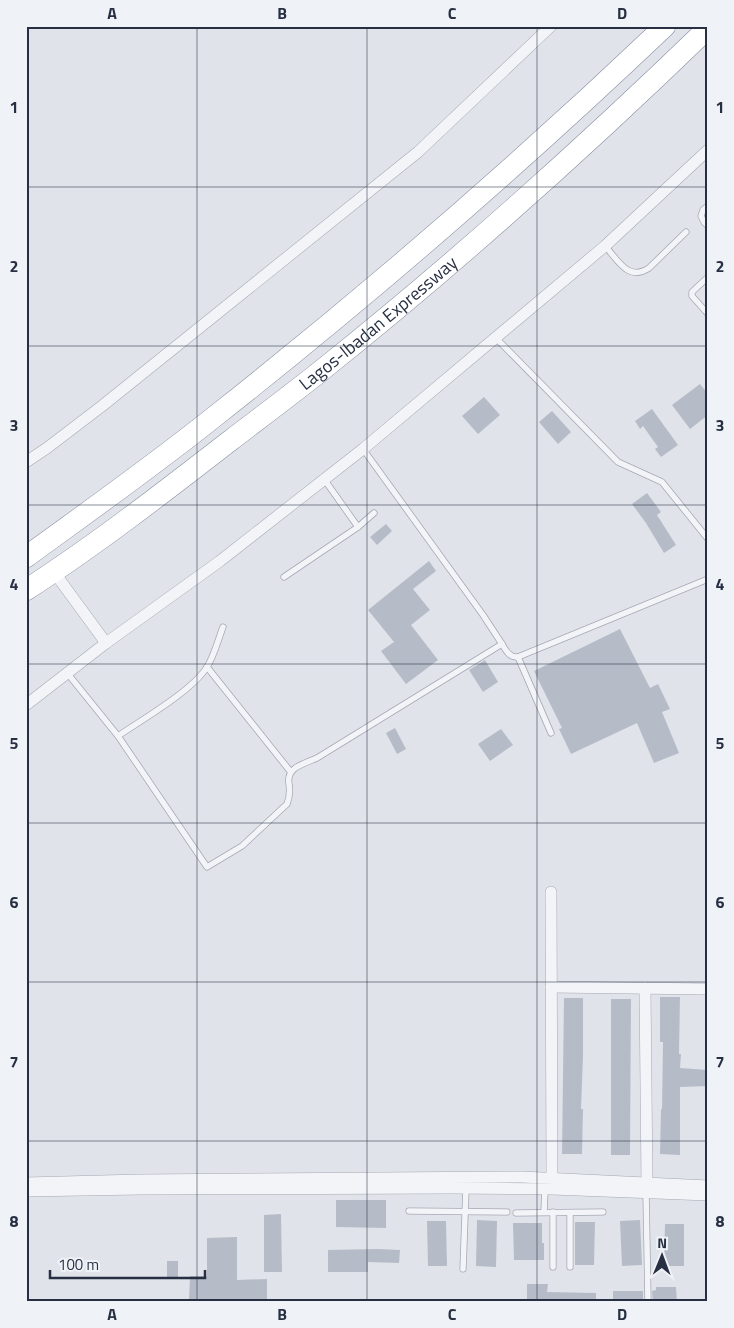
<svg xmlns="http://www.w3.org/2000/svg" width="734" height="1328" font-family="'Titillium Web',sans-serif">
	<rect width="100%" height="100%" fill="#e0e3ea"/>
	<g fill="#b6bcc7">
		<path d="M700 384 708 394V415L690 429 672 405Z"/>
		<path d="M484 397 500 415 478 434 462 416Z"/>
		<path d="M652 409 678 445 661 457 655 449 658 447 643 426 640 429 635 421Z"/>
		<path d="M552 411 571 432 558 444 539 422Z"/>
		<path d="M647 493 661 512 657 515 676 545 664 553 646 523 632 504Z"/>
		<path d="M386 524 392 531 377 545 370 537Z"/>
		<path d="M429 561 436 571 413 589 430 610 411 625 438 660 406 684 381 651 394 642 368 610Z"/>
		<path d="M620 629 650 688 658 684 670 709 662 712 679 753 654 763 637 723 571 754 559 729 562 728 534 671Z"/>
		<path d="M485 660 498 682 483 692 469 670Z"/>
		<path d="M395 728 406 749 397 754 386 733Z"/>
		<path d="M501 729 513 745 490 761 478 744Z"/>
		<path d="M660 997H680L679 1054H681L680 1068 708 1070V1086L680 1087V1155L660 1154 661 1109H662L663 1042H660Z"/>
		<path d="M564 998H583V1056L581 1109H583L582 1154H562Z"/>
		<path d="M611 999H631L630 1155H611Z"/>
		<path d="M336 1200H386V1228L336 1227Z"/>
		<path d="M281 1214 282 1272H264V1215Z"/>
		<path d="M477 1220 497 1221 496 1267 476 1266Z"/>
		<path d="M640 1220 642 1265 622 1266 620 1221Z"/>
		<path d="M427 1221H446L447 1266H428Z"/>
		<path d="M575 1222H595L594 1265H575Z"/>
		<path d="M513 1223H542V1243H544V1260H514Z"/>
		<path d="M665 1224H684V1266H664Z"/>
		<path d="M237 1237V1280L267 1279V1302L189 1300 190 1276H207V1238Z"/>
		<path d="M378 1249 400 1250 399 1263 368 1262V1272H328V1250Z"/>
		<rect x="167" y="1261" width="11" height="17"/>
		<path d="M527 1284H548L547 1292 596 1293V1302H527Z"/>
		<path d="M656 1287H676L677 1302H653L652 1291 656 1290Z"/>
		<rect x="613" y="1291" width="30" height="11"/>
	</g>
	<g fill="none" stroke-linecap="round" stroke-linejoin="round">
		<g stroke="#a5a9b4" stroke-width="7">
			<g id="lane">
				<path d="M708 206 703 210 701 216 704 222 708 226"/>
				<path d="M605 246C618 260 628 282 649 268L686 232"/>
				<path d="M708 277 692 292V296L708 314"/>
				<path d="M496 338 618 462 662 482 708 539"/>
				<path d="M363 449 483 615 502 644"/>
				<path d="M324 479 358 527"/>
				<path d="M284 577 358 527 374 513"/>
				<path d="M518 657 551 733"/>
				<path d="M207 667 290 771"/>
				<path d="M68 674 118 736 207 867 242 846 287 804C290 797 290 791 289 784 286 767 304 764 317 758L502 644C506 651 510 658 518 657L708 579"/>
				<path d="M118 736C143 719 192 691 207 667 214 656 218 640 223 627"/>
				<path d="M646 1192 648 1302"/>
				<path d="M409 1211 507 1212"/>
				<path d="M544 1212 545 1189"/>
				<path d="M516 1213 603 1212"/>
				<path d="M553 1267V1212"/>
				<path d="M570 1267V1213"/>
				<path d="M463 1269 466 1189"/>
			</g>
		</g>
		<g stroke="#a5a9b4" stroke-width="12">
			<g id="street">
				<path d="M26 462 47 448 102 406 418 152 551 26"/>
				<path d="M54 572 106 643"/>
				<path d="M26 705 106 643 220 561 363 449 605 246 708 150"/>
				<path d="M551 892 552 1177"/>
				<path d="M551 987 708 989"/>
				<path d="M645 988 647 1183"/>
				<path d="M26 1183 139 1180 522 1177 708 1186"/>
				<path d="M26 1191 139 1189 450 1188 552 1189 708 1195"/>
			</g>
		</g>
		<g stroke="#868fa1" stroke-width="22">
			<g id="highway">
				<path d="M26 557C89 511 153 466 214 417 370 294 521 163 665 26"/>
				<path id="s1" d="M26 590C97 544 164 492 231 440 261 417 292 394 322 370 456 263 584 148 708 28"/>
			</g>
		</g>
		<use href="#lane" stroke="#f3f4f8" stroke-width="5.5"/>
		<use href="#street" stroke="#f3f4f8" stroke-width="11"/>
		<use href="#highway" stroke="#fff" stroke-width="21"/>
	</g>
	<path fill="none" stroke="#272f42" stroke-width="1" stroke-opacity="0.55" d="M197 26V1302M367 26V1302M537 26V1302M26 187H708M26 346H708M26 505H708M26 664H708M26 823H708M26 982H708M26 1141H708"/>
	<g text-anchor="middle" stroke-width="4.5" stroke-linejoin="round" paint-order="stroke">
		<g font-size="18" fill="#272f42" stroke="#eff2f7">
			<text dy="6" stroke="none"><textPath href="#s1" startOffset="442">Lagos-Ibadan Expressway</textPath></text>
		</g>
	</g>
	<rect width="734" height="1328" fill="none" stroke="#eff2f7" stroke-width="55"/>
	<g transform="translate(662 1256) rotate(1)" stroke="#eff2f7" stroke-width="4" paint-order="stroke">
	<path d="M0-4L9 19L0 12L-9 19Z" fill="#272f42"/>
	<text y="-8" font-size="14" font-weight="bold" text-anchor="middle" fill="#272f42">N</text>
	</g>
	<path d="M50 1270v8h155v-8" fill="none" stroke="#272f42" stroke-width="2.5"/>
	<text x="58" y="1270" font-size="15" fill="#272f42" stroke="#eff2f7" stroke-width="4" paint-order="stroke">100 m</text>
	<rect x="28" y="28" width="678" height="1272" fill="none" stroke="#272f42" stroke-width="2"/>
	<g font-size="16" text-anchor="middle" font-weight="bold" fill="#272f42">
		<text x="112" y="19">A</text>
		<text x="282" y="19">B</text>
		<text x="452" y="19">C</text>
		<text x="622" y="19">D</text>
		<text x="14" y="113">1</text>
		<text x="720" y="113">1</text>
		<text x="14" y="272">2</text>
		<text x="720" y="272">2</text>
		<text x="14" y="431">3</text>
		<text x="720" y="431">3</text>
		<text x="14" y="590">4</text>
		<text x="720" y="590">4</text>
		<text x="14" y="749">5</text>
		<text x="720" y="749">5</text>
		<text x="14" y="908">6</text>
		<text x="720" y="908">6</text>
		<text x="14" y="1068">7</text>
		<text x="720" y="1068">7</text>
		<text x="14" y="1227">8</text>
		<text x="720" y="1227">8</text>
		<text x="112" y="1320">A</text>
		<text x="282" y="1320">B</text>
		<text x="452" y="1320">C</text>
		<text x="622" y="1320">D</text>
	</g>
</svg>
